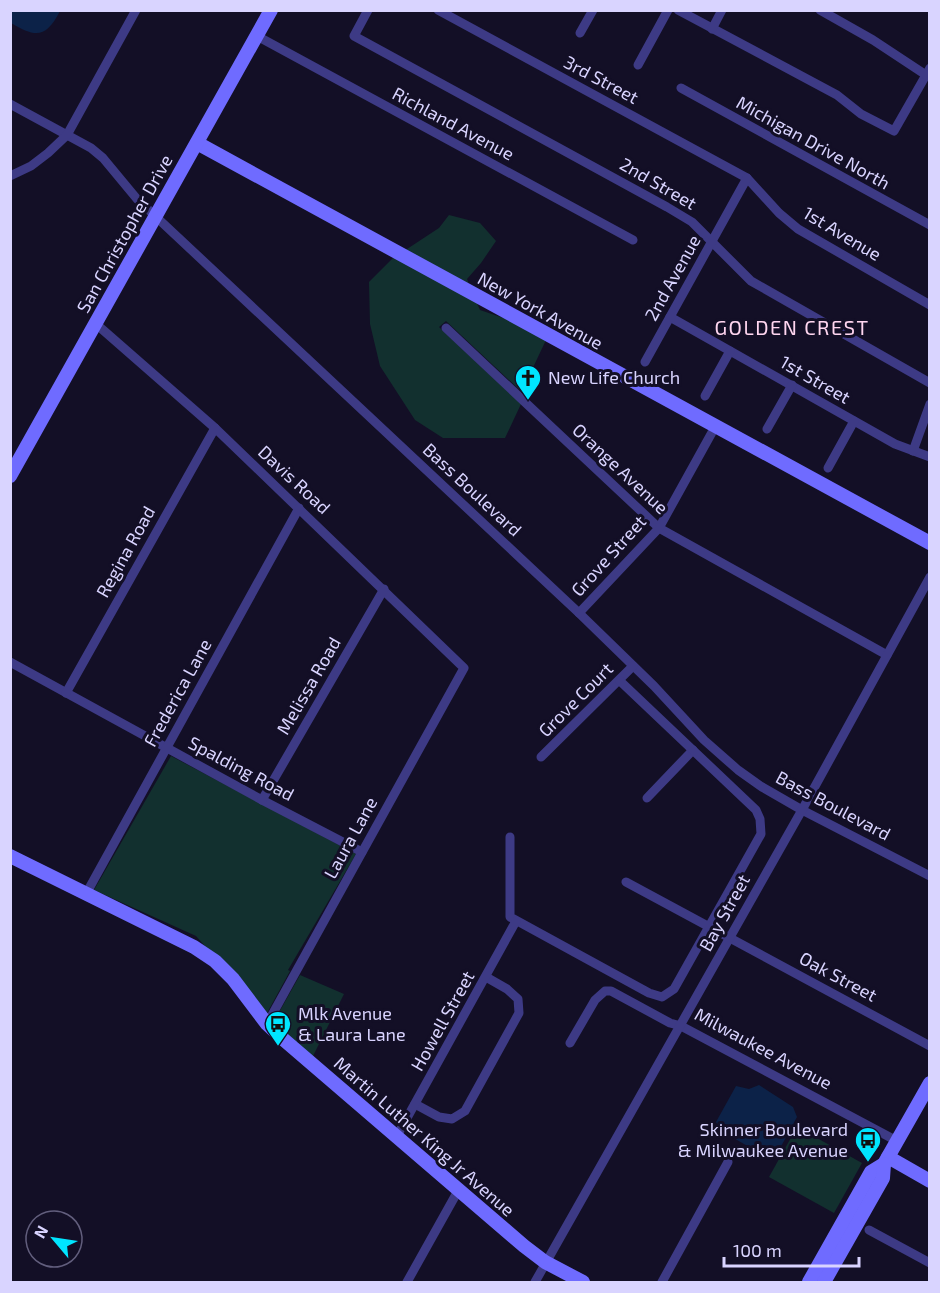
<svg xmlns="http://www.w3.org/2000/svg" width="940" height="1293" font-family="'Exo 2',sans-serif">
	<rect width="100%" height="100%" fill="#130f26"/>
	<g fill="#12302f">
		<path d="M449 215 480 223 496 241 481 263 467 279 470 287 404 251 439 228Z"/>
		<path d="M394 257 476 301 480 310 512 321 546 340 529 376 524 394 446 321 439 327 521 404 505 438H443L415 420 380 366 370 324 369 282Z"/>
		<path d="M171 756 356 854 288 970 290 971 266 1015 196 936 94 890Z"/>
		<path d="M300 975 344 994 312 1058 273 1023Z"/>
		<path d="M797 1127 862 1163 834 1213 769 1177Z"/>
	</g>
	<g fill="#0c2248">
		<path d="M11 10H60V11C46 38 36 38 11 23Z"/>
		<path d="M759 1085 793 1107 797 1117 778 1152 770 1155H763L725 1133 720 1129 716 1122 736 1086 749 1089Z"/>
	</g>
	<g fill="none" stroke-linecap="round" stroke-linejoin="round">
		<g stroke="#3d3a85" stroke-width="9">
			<path d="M368 10 354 36 667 207 692 222 751 281 930 383"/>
			<path d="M438 10 747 178 779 213 798 229 930 305"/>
			<path d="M678 10 837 95 861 114 894 131 930 68"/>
			<path d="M820 10 873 40 926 75"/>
			<path d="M712 29 722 10"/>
			<path d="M580 33 593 10"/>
			<path d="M257 36 633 240"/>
			<path d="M638 65 668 10"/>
			<path d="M681 88 930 225"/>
			<path d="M10 104 91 148 103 158 137 199 579 613 654 686 704 740 738 770 762 787 802 810 930 876"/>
			<path d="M10 176 31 166 48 153 67 135 136 10"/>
			<path d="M670 317 895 444 930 457"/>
			<path d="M95 323 215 428 464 668 267 1024"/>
			<path d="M446 328 659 528 887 655"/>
			<path d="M645 362 747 178"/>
			<path d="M705 396 730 351"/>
			<path d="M767 429 792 385"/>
			<path d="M913 451 930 404"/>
			<path d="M828 468 854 421"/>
			<path d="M579 613 659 528 715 427"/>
			<path d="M10 662 262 800 362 852"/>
			<path d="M66 693 215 428"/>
			<path d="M541 757 633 666"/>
			<path d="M647 798 693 750"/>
			<path d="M262 800 384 589"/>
			<path d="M510 837V917L649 993 662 997 674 989 761 834 760 819 756 810 620 681"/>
			<path d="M626 882 930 1046"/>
			<path d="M86 894 299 508"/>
			<path d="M570 1043 595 1000 605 991H611L670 1023 681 1026 897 1141"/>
			<path d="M415 1104 439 1117 452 1119 465 1111 519 1013 518 999 507 989 486 977"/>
			<path d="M397 1136 516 921"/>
			<path d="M869 1230 930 1263"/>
			<path d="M407 1282 459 1189"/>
			<path d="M535 1282 802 810 930 577"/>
			<path d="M662 1282 728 1162"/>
		</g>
		<g stroke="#6f6bff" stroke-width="14">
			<path d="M197 143 930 543"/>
			<path d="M10 476 271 10"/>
			<path d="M10 856 194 947 215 961 233 979 267 1024 283 1039 524 1246 545 1262 583 1282"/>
			<path d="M888 1157 930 1181"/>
			<path d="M809 1282 871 1172 884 1164 930 1083"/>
			<path d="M824 1282 883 1178 884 1164"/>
		</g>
	</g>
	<defs>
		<g id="church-pin" transform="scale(1.35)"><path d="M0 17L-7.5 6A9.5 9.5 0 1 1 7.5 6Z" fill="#00e5ff" stroke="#130f26"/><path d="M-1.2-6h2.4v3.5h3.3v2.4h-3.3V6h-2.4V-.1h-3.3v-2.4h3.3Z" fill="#111"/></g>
		<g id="bus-pin" transform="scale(1.35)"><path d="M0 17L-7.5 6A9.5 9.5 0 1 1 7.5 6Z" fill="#00e5ff" stroke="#130f26"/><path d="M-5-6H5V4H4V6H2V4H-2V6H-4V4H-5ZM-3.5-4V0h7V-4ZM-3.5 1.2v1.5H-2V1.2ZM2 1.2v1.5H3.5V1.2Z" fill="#111"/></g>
	</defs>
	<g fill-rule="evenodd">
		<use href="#church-pin" x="528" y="378"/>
		<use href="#bus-pin" x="278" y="1024"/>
		<use href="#bus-pin" x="868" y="1140"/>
	</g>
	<g text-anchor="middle" stroke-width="6" stroke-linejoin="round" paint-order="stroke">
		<g font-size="18" fill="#d9d4ff" stroke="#130f26">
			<text transform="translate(601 80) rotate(28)" y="6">3rd Street</text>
			<text transform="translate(453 124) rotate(28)" y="6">Richland Avenue</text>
			<text transform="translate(813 143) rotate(29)" y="6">Michigan Drive North</text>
			<text transform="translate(658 184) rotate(30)" y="6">2nd Street</text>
			<text transform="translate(125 234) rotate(-61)" y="6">San Christopher Drive</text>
			<text transform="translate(842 234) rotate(31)" y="6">1st Avenue</text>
			<text transform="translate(673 278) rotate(-61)" y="6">2nd Avenue</text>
			<text transform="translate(540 311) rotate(29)" y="6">New York Avenue</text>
			<text transform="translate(815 380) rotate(30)" y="6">1st Street</text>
			<text transform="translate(620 469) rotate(43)" y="6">Orange Avenue</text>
			<text transform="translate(294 480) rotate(43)" y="6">Davis Road</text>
			<text transform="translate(472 490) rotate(43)" y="6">Bass Boulevard</text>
			<text transform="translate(126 552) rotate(-61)" y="6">Regina Road</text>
			<text transform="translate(609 556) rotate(-48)" y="6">Grove Street</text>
			<text transform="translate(309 686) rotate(-60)" y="6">Melissa Road</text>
			<text transform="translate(178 693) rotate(-61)" y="6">Frederica Lane</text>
			<text transform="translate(576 700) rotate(-45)" y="6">Grove Court</text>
			<text transform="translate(241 769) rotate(28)" y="6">Spalding Road</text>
			<text transform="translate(833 806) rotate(28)" y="6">Bass Boulevard</text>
			<text transform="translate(351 838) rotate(-61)" y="6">Laura Lane</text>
			<text transform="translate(725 913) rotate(-61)" y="6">Bay Street</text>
			<text transform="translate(838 977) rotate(28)" y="6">Oak Street</text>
			<text transform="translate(443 1021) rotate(-61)" y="6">Howell Street</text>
			<text transform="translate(763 1049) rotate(28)" y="6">Milwaukee Avenue</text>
			<text transform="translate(424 1137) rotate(41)" y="6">Martin Luther King Jr Avenue</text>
		</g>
		<g font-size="18" fill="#d9d4ff" stroke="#130f26" text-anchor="start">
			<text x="548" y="384">New Life Church</text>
			<text x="298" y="1020">Mlk Avenue<tspan x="298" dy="21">&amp; Laura Lane</tspan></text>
			<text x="848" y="1136" text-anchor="end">Skinner Boulevard<tspan x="848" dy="21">&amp; Milwaukee Avenue</tspan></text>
		</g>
		<g font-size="20" letter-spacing="1.5" fill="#ffd6f0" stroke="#130f26">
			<text x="792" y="335">GOLDEN CREST</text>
		</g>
	</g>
	<rect width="940" height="1293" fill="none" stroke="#d9d4ff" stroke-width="24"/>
	<g transform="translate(54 1239) rotate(299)"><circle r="28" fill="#130f26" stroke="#625e7d" stroke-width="1.5"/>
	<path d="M0-4.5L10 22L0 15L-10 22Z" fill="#00e5ff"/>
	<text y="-9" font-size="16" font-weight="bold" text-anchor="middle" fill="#d9d4ff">N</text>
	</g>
	<path d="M724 1257v9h135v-9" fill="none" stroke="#d9d4ff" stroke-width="3"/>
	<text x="733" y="1257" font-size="18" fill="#d9d4ff" stroke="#130f26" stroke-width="4.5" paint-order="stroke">100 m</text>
</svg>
